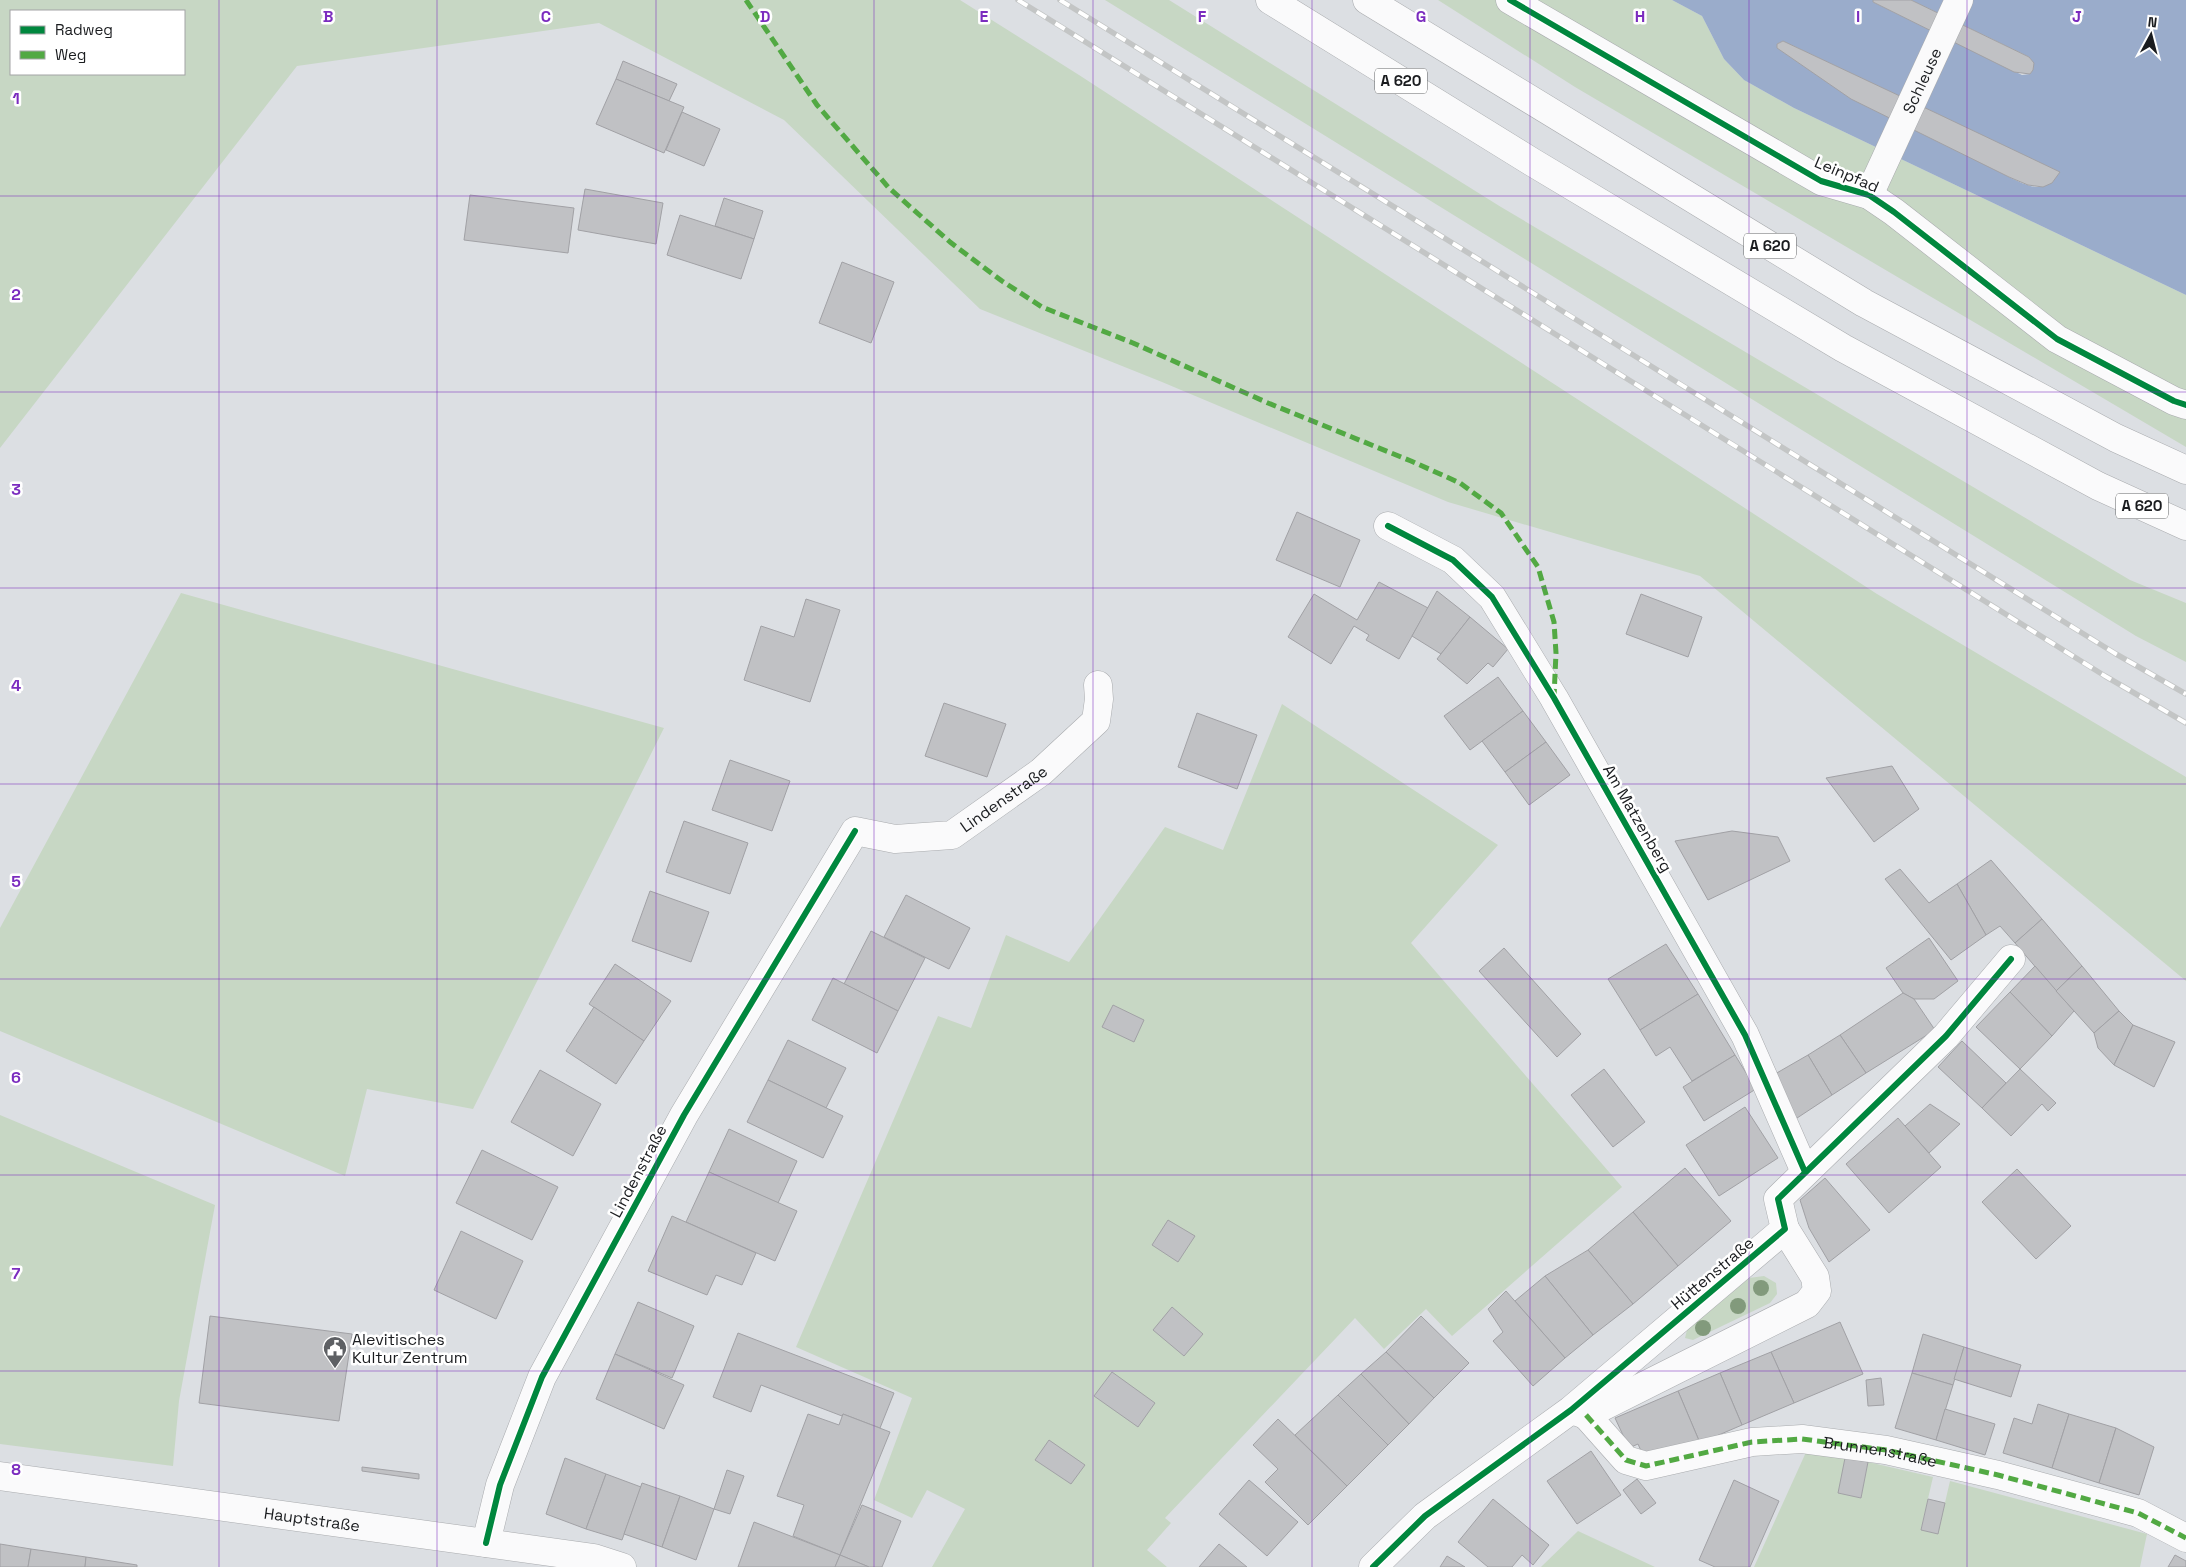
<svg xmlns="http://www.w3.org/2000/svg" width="2186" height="1567" font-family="'Space Grotesk',sans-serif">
	<rect width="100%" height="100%" fill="#dcdfe3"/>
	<g fill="#c7d7c4" fill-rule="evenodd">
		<path d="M0 0H960L1079 75 1877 594 2186 777V981L1700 576 1448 502 1162 382 980 309 784 120 599 23 297 66 0 448ZM11 11H184V74H11Z"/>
		<path d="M1105 0H1169L1501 207 2130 580 2186 603V662L2136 636Z"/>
		<path d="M1438 0H1672L1702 16 1724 59 1744 80 1794 108 2186 295V447L1575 87Z"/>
		<path d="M181 593 664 728 473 1109 367 1089 345 1176 0 1031V928Z"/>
		<path d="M1282 704 1498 845 1411 943 1622 1187 1452 1336 1426 1309 1384 1349 1355 1318 1165 1518 1171 1523 1147 1550 1167 1567H932L965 1509 927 1490 912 1518 874 1500 912 1398 796 1347 938 1016 971 1028 1006 935 1069 962 1165 827 1223 850Z"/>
		<path d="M0 1115 215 1205 179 1401 173 1466 0 1444Z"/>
		<path d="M1764 1276 1776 1283 1777 1294 1770 1303 1693 1340 1685 1338 1687 1330 1749 1278Z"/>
		<path d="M1807 1450 1845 1458 1839 1493 1861 1498 1868 1462 1933 1477 1921 1529 1938 1533 1950 1481 2147 1534 2140 1567H1754Z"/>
		<path d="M1578 1531 1655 1567H1541Z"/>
	</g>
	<path fill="#9aaccb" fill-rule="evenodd" d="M1672 0H1873V2L2022 75 2030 74C2035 67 2034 63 2029 57L1911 0H2186V295L1794 108 1744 80 1724 59 1702 16ZM1783 41 2059 172C2044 195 2030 187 2009 177L1778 48 1777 44Z"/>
	<g fill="#c0c1c4" stroke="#a1a1a5">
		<path d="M1873 0H1911L2029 57 2034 63 2033 70 2030 74 2014 72 1873 2Z"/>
		<path d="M1783 41 1936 113 2060 172 2052 183 2043 187 2028 185 2009 177 1851 99 1777 48V44Z"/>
		<path d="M623 61 677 84 669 101 616 79Z"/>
		<path d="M616 79 684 107 664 153 596 124Z"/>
		<path d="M682 112 720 129 704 166 666 150Z"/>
		<path d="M585 189 663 203 656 244 578 230Z"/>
		<path d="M470 195 574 208 568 253 464 240Z"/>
		<path d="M724 198 763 211 754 239 715 226Z"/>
		<path d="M680 215 754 239 741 279 667 255Z"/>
		<path d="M842 262 894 282 871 343 819 323Z"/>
		<path d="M1297 512 1360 540 1340 587 1276 560Z"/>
		<path d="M1379 582 1428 608 1399 659 1366 640 1369 635 1354 626 1331 664 1288 637 1314 594 1357 620Z"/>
		<path d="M1437 591 1470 617 1441 654 1412 636Z"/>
		<path d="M1641 594 1702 617 1688 657 1626 634Z"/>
		<path d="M806 599 840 610 810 702 744 680 761 626 794 637Z"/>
		<path d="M1470 617 1508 649 1493 667 1488 663 1467 684 1437 659Z"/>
		<path d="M1498 677 1523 711 1470 750 1444 716Z"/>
		<path d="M944 703 1006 724 987 777 925 756Z"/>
		<path d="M1523 711 1546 742 1505 772 1482 741Z"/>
		<path d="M1197 713 1257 735 1237 789 1178 767Z"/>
		<path d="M1546 742 1570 775 1529 805 1505 772Z"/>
		<path d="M730 760 790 781 772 831 712 810Z"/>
		<path d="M1892 766 1919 809 1874 842 1826 778Z"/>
		<path d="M684 821 748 843 730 894 666 872Z"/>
		<path d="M1732 831 1778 837 1790 861 1708 900 1675 841Z"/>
		<path d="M1991 860 2042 919 2015 943 2000 926 1986 935 1957 884Z"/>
		<path d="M1900 869 1929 903 1957 884 1986 935 1951 960 1885 879Z"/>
		<path d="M650 891 709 912 691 962 632 941Z"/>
		<path d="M906 895 970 928 949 969 884 937Z"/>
		<path d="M2042 919 2082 966 2056 991 2015 943Z"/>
		<path d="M871 931 925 958 898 1011 844 984Z"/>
		<path d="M1929 938 1958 981 1934 999H1914L1903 993 1886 968Z"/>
		<path d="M1666 944 1698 994 1640 1030 1608 979Z"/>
		<path d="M1504 948 1581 1034 1557 1057 1479 971Z"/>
		<path d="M615 964 671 1001 644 1041 589 1004Z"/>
		<path d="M2035 966 2074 1011 2052 1036 2010 992Z"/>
		<path d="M2082 966 2119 1011 2094 1033 2056 991Z"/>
		<path d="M833 978 898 1011 877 1053 812 1020Z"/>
		<path d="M2010 992 2052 1036 2020 1069 1976 1027Z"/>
		<path d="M1903 993 1914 999 1935 1030 1866 1073 1840 1035Z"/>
		<path d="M1698 994 1735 1055 1692 1081 1670 1047 1656 1056 1640 1030Z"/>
		<path d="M1113 1005 1144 1020 1134 1042 1102 1027Z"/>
		<path d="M594 1007 644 1041 616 1084 566 1051Z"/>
		<path d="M2119 1011 2133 1025 2114 1065 2098 1048 2094 1033Z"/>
		<path d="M2133 1025 2175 1042 2154 1087 2114 1065Z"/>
		<path d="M1840 1035 1866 1073 1832 1095 1808 1055Z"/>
		<path d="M788 1040 846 1068 826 1108 768 1080Z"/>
		<path d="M1962 1041 2006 1083 1982 1108 1938 1067Z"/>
		<path d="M1735 1055 1756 1089 1704 1121 1683 1087Z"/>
		<path d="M1808 1055 1832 1095 1791 1122 1775 1074Z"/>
		<path d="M1604 1069 1645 1122 1613 1147 1571 1095Z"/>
		<path d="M2020 1069 2056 1103 2048 1111 2042 1104 2011 1136 1982 1108Z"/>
		<path d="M540 1070 601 1104 573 1156 511 1122Z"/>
		<path d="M768 1080 843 1116 823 1158 747 1122Z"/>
		<path d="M1930 1104 1960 1124 1929 1153 1905 1126Z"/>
		<path d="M1745 1107 1778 1158 1719 1196 1686 1145Z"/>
		<path d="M1898 1118 1941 1167 1889 1213 1846 1164Z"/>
		<path d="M729 1129 797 1161 778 1203 709 1172Z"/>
		<path d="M482 1150 558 1187 532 1240 456 1203Z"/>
		<path d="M1685 1168 1731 1221 1678 1266 1633 1212Z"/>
		<path d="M2017 1169 2071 1226 2036 1259 1982 1202Z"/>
		<path d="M709 1172 797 1211 775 1261 686 1222Z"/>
		<path d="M1825 1178 1870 1230 1829 1262 1809 1228 1800 1200Z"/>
		<path d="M1633 1212 1678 1266 1633 1304 1588 1250Z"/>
		<path d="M672 1216 756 1253 742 1285 716 1275 707 1295 648 1271Z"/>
		<path d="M1168 1220 1195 1236 1178 1262 1152 1245Z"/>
		<path d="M461 1231 523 1261 496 1319 434 1290Z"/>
		<path d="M1588 1250 1633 1304 1593 1335 1545 1276Z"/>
		<path d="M1545 1276 1593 1335 1565 1358 1515 1301Z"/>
		<path d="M1506 1291 1565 1358 1533 1386 1493 1341 1503 1332 1488 1309Z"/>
		<path d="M638 1302 694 1326 672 1378 615 1354Z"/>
		<path d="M1172 1307 1203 1334 1184 1356 1153 1330Z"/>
		<path d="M210 1316 352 1334 339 1421 199 1403Z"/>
		<path d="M1421 1316 1469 1363 1434 1398 1386 1352Z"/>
		<path d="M1840 1322 1863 1374 1794 1403 1771 1352Z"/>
		<path d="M738 1333 894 1393 880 1428 843 1414 842 1416 761 1385 751 1412 713 1397Z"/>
		<path d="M1923 1334 1964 1347 1953 1385 1912 1373Z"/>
		<path d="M1964 1347 2021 1365 2011 1397 1954 1379Z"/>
		<path d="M1386 1352 1434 1398 1409 1424 1361 1374Z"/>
		<path d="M1771 1352 1794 1403 1742 1425 1720 1373Z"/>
		<path d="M615 1354 684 1385 664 1429 596 1399Z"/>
		<path d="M1112 1372 1155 1403 1138 1427 1094 1396Z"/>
		<path d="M1720 1373 1742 1425 1700 1443 1678 1391Z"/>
		<path d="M1912 1373 1953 1385 1936 1440 1895 1428Z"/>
		<path d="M1361 1374 1409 1424 1388 1445 1338 1395Z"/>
		<path d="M1881 1378 1884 1405 1868 1406 1866 1380Z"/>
		<path d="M1678 1391 1700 1443 1642 1453 1638 1444 1629 1448 1615 1418Z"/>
		<path d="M1338 1395 1388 1445 1347 1486 1295 1435Z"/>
		<path d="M2038 1404 2069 1414 2052 1468 2003 1453 2014 1418 2032 1424Z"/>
		<path d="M1945 1409 1995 1424 1985 1455 1936 1440Z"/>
		<path d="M808 1414 839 1425 843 1414 890 1432 840 1555 793 1536 804 1505 777 1496Z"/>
		<path d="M2069 1414 2116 1428 2099 1483 2052 1468Z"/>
		<path d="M1278 1419 1347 1486 1308 1525 1265 1482 1278 1469 1253 1445Z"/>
		<path d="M2116 1428 2154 1447 2139 1495 2099 1483Z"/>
		<path d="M1049 1440 1085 1465 1071 1484 1035 1460Z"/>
		<path d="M1591 1451 1621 1495 1577 1524 1547 1481Z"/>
		<path d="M565 1458 606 1474 586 1529 546 1514Z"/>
		<path d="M1845 1458 1868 1462 1861 1498 1838 1493Z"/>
		<path d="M362 1467 419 1474V1479L362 1471Z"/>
		<path d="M727 1470 744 1476 730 1514 714 1509Z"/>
		<path d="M606 1474 641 1487 622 1540 586 1529Z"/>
		<path d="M1637 1479 1656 1503 1641 1514 1623 1490Z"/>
		<path d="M1249 1480 1298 1522 1267 1556 1219 1514Z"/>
		<path d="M1734 1480 1779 1501 1750 1567H1715L1699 1560Z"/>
		<path d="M642 1483 680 1496 662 1547 624 1534Z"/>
		<path d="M680 1496 714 1509 696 1560 662 1547Z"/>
		<path d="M1493 1499 1549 1545 1533 1565 1522 1555 1512 1567H1488L1458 1542Z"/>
		<path d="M1928 1499 1945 1503 1938 1534 1921 1530Z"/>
		<path d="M862 1505 901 1521 882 1567H869L840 1555Z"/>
		<path d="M754 1522 840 1555 835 1567H738Z"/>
		<path d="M0 1544 31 1549 28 1567H0Z"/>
		<path d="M1219 1544 1247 1567H1199Z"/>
		<path d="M31 1549 86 1557 85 1567H28Z"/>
		<path d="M840 1555 869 1567H835Z"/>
		<path d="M2175 1555 2186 1561V1567H2168Z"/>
		<path d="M1447 1556 1465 1567H1440Z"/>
		<path d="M86 1557 137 1565V1567H85Z"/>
	</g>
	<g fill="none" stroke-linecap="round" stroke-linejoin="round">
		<g stroke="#a9abae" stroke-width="29">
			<g id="minor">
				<path d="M1510 0 1821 181 1869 195 1894 212 2057 339 2174 401 2186 405"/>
				<path id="s1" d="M1869 195 1959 0"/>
				<path d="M1388 526 1453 560 1492 597 1554 698 1745 1035 1805 1172"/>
				<path d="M1575 1411 1586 1415 1807 1304 1817 1291 1815 1277 1785 1229"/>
				<path d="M1586 1415 1626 1460 1646 1466 1752 1442 1802 1439 1886 1450 1998 1475 2138 1513 2186 1538"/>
				<path id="s2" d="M486 1543 500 1485 542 1377 684 1115 855 831 895 839 952 835 1041 772 1096 721 1099 699 1098 685"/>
				<path d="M1373 1567 1425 1516 1571 1410 1785 1229 1778 1199 1946 1036 2011 959"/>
			</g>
		</g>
		<g stroke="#a9abae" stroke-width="29">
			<g id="major">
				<path id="s3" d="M0 1476 594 1558 622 1567"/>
			</g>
		</g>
		<g stroke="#a9abae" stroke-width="29">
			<g id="highway">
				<path d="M1270 0 1532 162 1843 348 2098 486 2186 526"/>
				<path d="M1367 0 1864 303 2116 438 2186 470"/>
			</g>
		</g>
		<use href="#minor" stroke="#fafafb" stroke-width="28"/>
		<use href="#major" stroke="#fafafb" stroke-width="28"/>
		<use href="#highway" stroke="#fafafb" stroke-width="28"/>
		<g stroke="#c3c5c5" stroke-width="5.5">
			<g id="rail">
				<path d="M1018 0 2105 676 2186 723"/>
				<path d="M1060 0 2116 654 2186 694"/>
			</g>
		</g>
		<use href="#rail" stroke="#fff" stroke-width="4" stroke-dasharray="11" stroke-linecap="butt"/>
		<g stroke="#52a943" stroke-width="5" stroke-dasharray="10 5" stroke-linecap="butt">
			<path d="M746 0 817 105 889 188 950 242 1002 281 1042 307 1133 343 1268 403 1411 461 1460 483 1501 513 1538 567 1554 622 1556 653 1554 697"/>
			<path id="s4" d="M1586 1415 1626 1460 1646 1466 1752 1442 1802 1439 1886 1450 1998 1475 2138 1513 2186 1538"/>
		</g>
		<g stroke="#fff" stroke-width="9">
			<g id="cycleway">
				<path d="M1510 0 1821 181 1869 195 1894 212 2057 339 2174 401 2186 405"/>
				<path d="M1388 526 1453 560 1492 597 1554 698 1745 1035 1805 1172"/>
				<path d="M486 1543 500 1485 542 1377 684 1115 855 831"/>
				<path d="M1373 1567 1425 1516 1571 1410 1785 1229 1778 1199 1946 1036 2011 959"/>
			</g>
		</g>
		<use href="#cycleway" stroke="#00873e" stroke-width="6"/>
	</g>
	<g fill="#829a7c">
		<circle cx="1761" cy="1288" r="8"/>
		<circle cx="1738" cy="1306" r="8"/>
		<circle cx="1703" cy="1328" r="8"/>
	</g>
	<path fill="none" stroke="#7b2cbf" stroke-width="1" stroke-opacity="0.55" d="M219 0V1567M437 0V1567M656 0V1567M874 0V1567M1093 0V1567M1312 0V1567M1530 0V1567M1749 0V1567M1967 0V1567M0 196H2186M0 392H2186M0 588H2186M0 784H2186M0 979H2186M0 1175H2186M0 1371H2186"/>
	<defs>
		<g id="civic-pin" transform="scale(1.25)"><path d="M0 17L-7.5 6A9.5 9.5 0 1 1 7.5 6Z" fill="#5e6064" stroke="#fff"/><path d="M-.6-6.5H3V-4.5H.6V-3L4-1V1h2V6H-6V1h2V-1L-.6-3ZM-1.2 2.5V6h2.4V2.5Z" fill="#fff"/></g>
	</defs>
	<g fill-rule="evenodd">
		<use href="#civic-pin" x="335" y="1348"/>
	</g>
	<g text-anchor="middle" stroke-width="5" stroke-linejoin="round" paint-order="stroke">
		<g fill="#fff" stroke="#5f6062" stroke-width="1">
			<rect x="1375" y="68.5" width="52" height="25" rx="4"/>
			<rect x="1744" y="233.5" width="52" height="25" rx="4"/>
			<rect x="2116" y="493.5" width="52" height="25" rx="4"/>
		</g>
		<g font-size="15" font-weight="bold" fill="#1a1c1f">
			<text x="1401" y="86">A 620</text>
			<text x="1770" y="251">A 620</text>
			<text x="2142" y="511">A 620</text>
		</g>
		<g font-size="16" fill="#1a1c1f" stroke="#fff">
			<text dy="6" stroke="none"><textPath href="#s1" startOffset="126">Schleuse</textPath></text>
			<text transform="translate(1847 174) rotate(23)" y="6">Leinpfad</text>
			<text dy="6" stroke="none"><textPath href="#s2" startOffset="966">Lindenstraße</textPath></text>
			<text transform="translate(1638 818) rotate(60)" y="6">Am Matzenberg</text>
			<text transform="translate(638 1171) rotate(-62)" y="6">Lindenstraße</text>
			<text transform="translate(1712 1273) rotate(-40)" y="6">Hüttenstraße</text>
			<text dy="6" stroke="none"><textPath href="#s4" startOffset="319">Brunnenstraße</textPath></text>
			<text dy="6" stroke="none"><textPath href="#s3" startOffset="315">Hauptstraße</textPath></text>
		</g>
		<g font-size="16" fill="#1a1c1f" stroke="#fff" text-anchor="start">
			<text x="352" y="1345">Alevitisches<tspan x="352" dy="18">Kultur Zentrum</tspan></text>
		</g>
	</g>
	<g font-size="16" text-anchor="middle" font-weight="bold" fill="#7b2cbf" stroke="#fff" stroke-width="5" stroke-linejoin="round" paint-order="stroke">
		<text x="328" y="22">B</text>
		<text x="546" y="22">C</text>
		<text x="765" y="22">D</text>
		<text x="984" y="22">E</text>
		<text x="1202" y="22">F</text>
		<text x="1421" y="22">G</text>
		<text x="1640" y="22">H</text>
		<text x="1858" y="22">I</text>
		<text x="2077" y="22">J</text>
		<text x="16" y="104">1</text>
		<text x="16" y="300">2</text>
		<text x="16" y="495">3</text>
		<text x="16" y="691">4</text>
		<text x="16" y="887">5</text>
		<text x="16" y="1083">6</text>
		<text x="16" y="1279">7</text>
		<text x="16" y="1475">8</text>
	</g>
	<rect x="10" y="10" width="175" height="65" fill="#ffffff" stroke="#a3a4a5"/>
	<rect x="20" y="26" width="25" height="8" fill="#00873e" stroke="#a3a4a5"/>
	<text x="55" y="35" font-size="15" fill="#1a1c1f">Radweg</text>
	<rect x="20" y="51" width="25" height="8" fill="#52a943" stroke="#a3a4a5"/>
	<text x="55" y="60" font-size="15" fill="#1a1c1f">Weg</text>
	<g transform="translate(2151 35) rotate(7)" stroke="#ffffff" stroke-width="4" paint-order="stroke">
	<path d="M0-4L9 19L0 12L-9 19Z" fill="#1a1c1f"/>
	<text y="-8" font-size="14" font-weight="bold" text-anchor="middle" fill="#1a1c1f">N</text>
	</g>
</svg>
